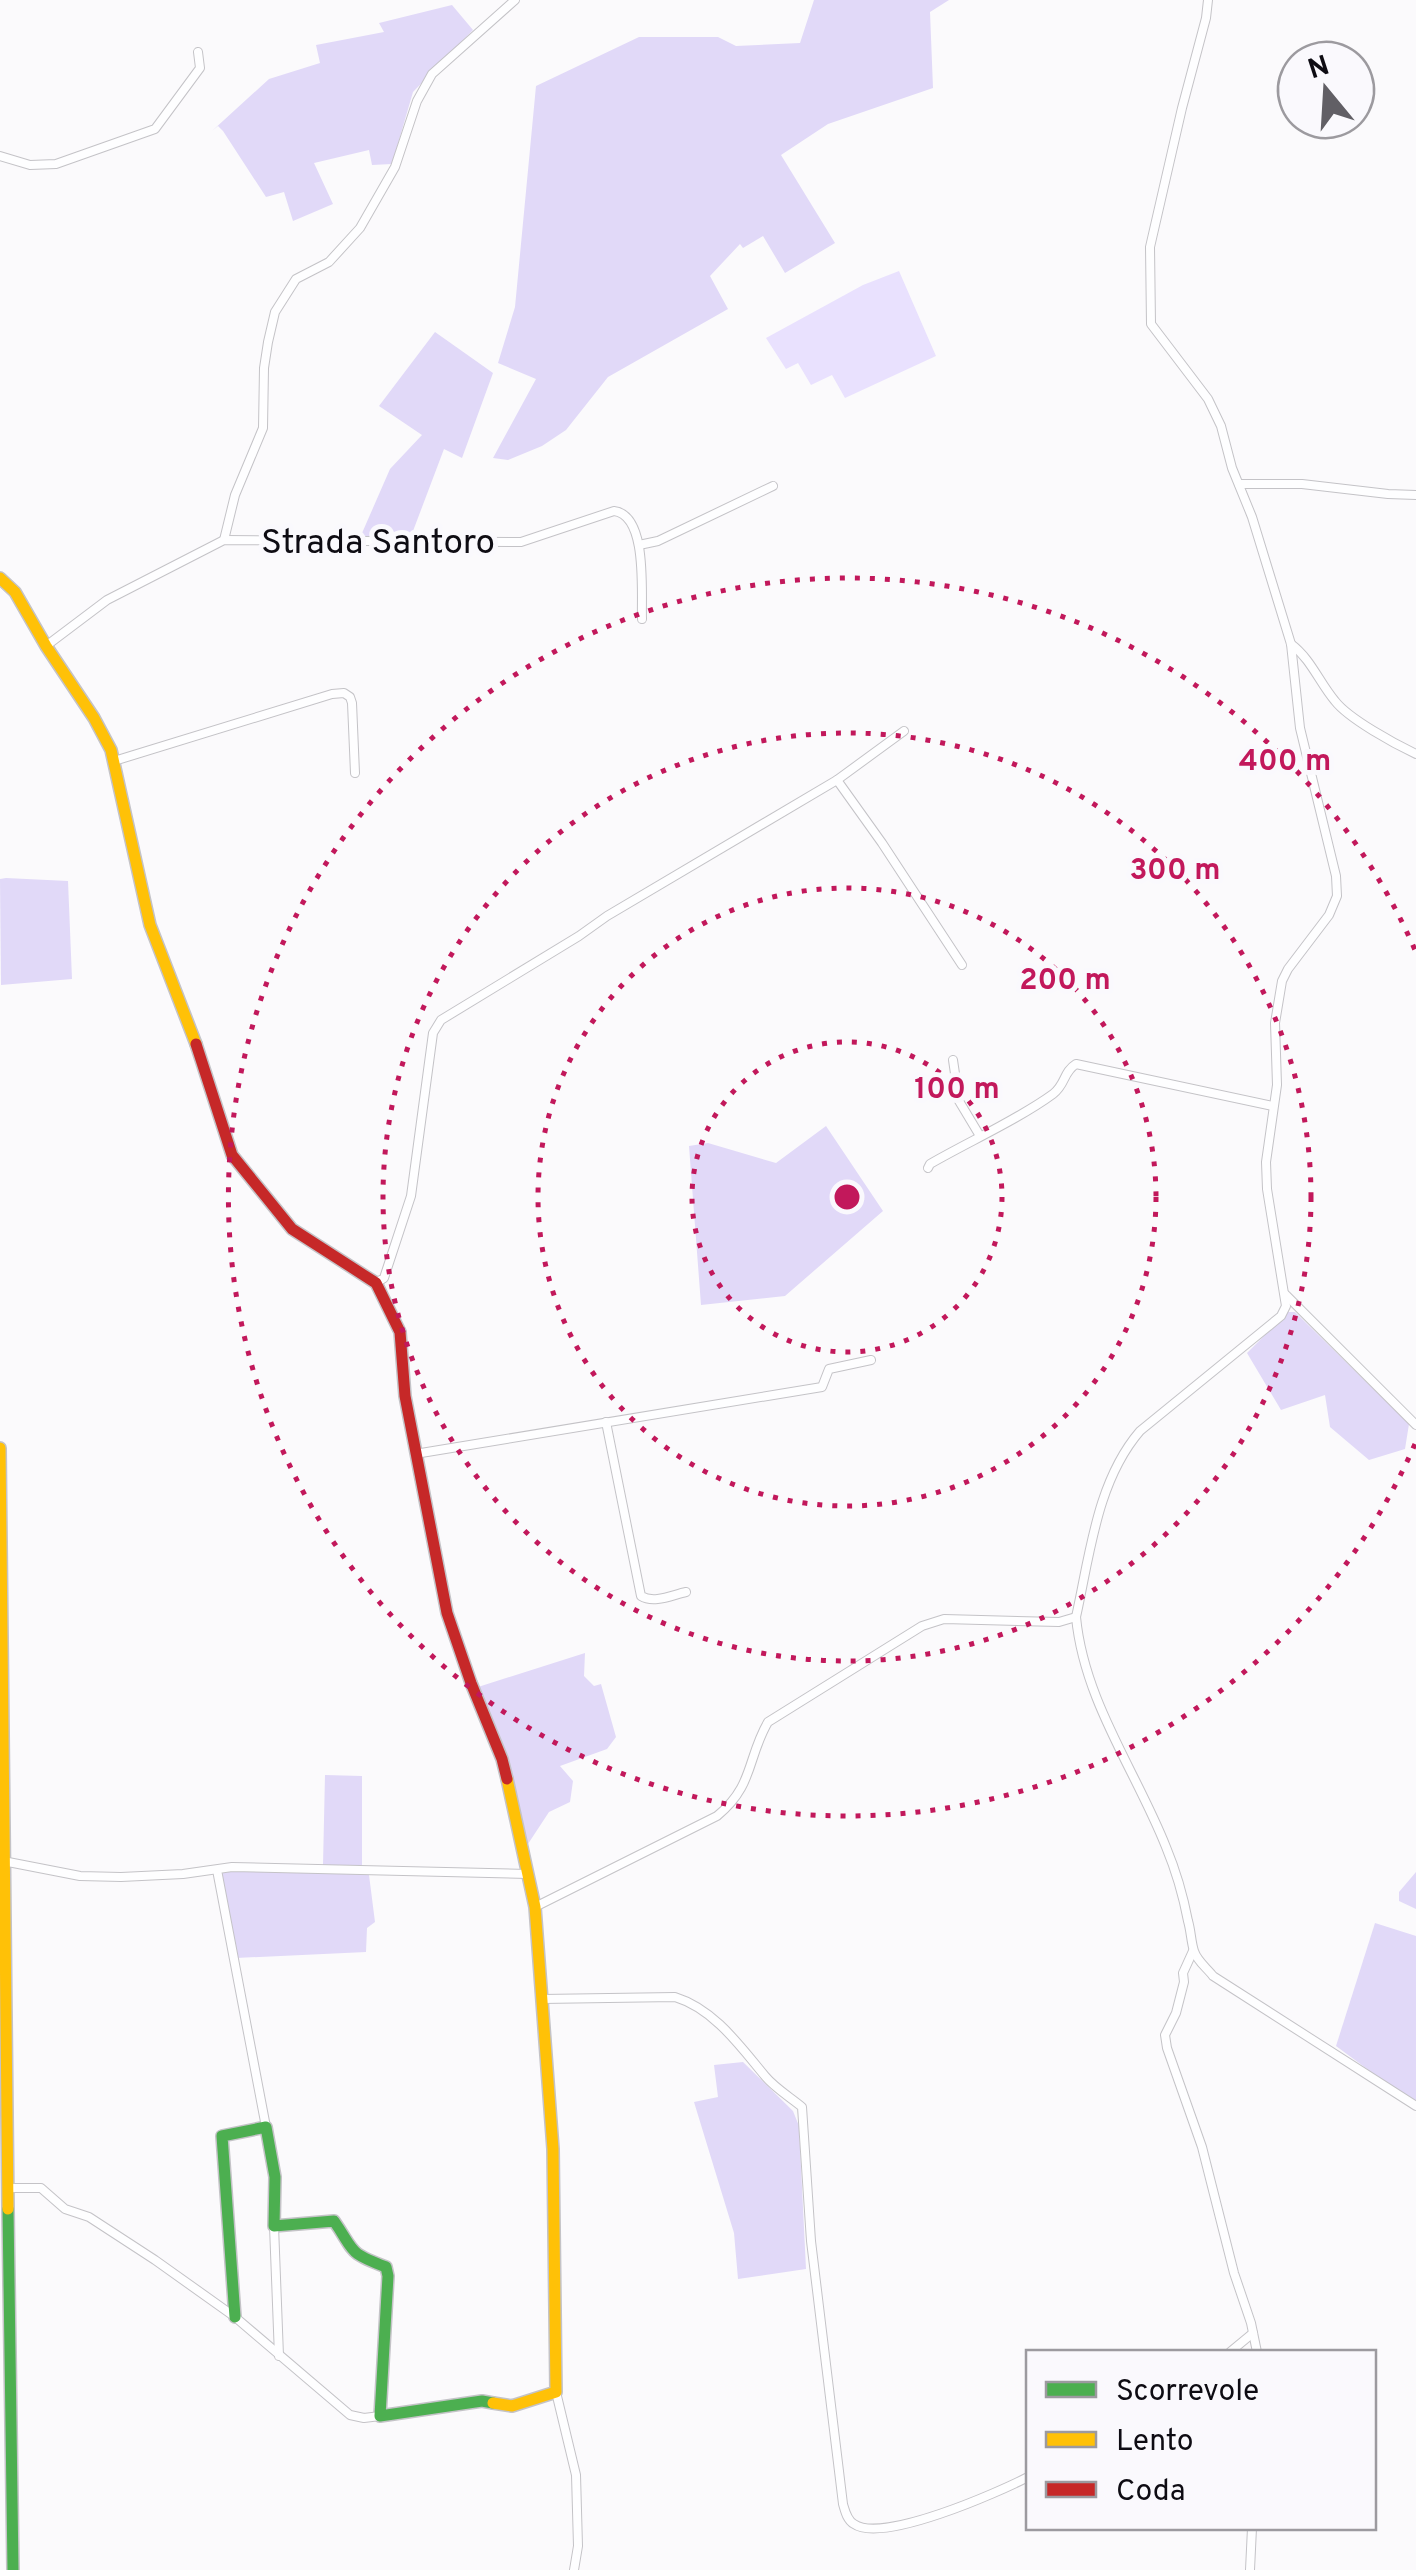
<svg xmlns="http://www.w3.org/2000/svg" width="1416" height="2570" font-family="Overpass,sans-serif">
	<rect width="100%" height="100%" fill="#fbfafc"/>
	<path fill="#e9e1fe" d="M899 271 936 356 845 398 832 375 811 385 798 363 786 369 766 338 863 285Z"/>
	<g fill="#e1d9f8">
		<path d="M814 0H949L930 12 933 88 828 124 781 155 835 243 785 273 763 236 743 248 740 244 710 276 728 309 608 377 566 430 542 446 508 460 493 458 536 379 498 363 515 307 536 86 639 37H718L736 46 800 43Z"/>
		<path d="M452 5 473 30 413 92 392 164 372 165 369 150 314 163 333 204 293 221 284 192 266 197 223 131 218 126 212 131 269 79 320 63 316 45 384 32 379 23Z"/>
		<path d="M435 332 493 373 462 458 444 449 410 539 359 540 390 469 422 435 379 406Z"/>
		<path d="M6 878 68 881 72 979 1 985 0 879Z"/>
		<path d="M826 1126 883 1211 785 1296 701 1305 689 1146 708 1143 776 1163Z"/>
		<path d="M1288 1312H1295L1409 1424 1405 1449 1369 1460 1330 1427 1325 1395 1281 1410 1247 1353Z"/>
		<path d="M585 1653 584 1676 594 1686 601 1684 616 1737 607 1749 560 1766 573 1781 570 1802 549 1812 526 1847 478 1687Z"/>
		<path d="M325 1775 362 1776V1865L369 1875 375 1922 367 1928 366 1952 236 1958 222 1872 323 1865Z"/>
		<path d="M1416 1872V1909L1399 1901V1892Z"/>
		<path d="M1375 1923 1416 1936V2105L1336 2046Z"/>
		<path d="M743 2062 793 2111 799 2126 806 2269 738 2279 734 2233 694 2102 718 2097 714 2065Z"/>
	</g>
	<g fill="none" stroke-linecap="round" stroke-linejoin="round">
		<g stroke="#c4c3c7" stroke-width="10">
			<g id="street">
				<path d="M1208 0 1206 18 1182 108 1150 247 1151 324 1208 399 1221 426 1232 468 1252 517 1291 644 1300 728 1336 876 1337 896 1329 915 1288 969 1282 981 1275 1023 1277 1085 1266 1162 1267 1189 1286 1306 1281 1316 1140 1431C1097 1481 1090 1554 1076 1617 1084 1701 1136 1771 1166 1847 1176 1871 1183 1895 1188 1921 1191 1931 1191 1942 1194 1951 1197 1961 1207 1968 1213 1976L1416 2106"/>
				<path d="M0 156 30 165 56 164 155 129 200 68 198 52"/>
				<path d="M1239 484H1302L1388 494 1416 495"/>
				<path d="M224 540 235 495 263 428 264 368 268 342 275 312 296 279 329 262 360 228 395 167 417 101 432 74 515 0"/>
				<path d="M639 545 658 541 773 486"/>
				<path d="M1291 644C1311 659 1319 682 1335 701 1349 719 1395 744 1416 754"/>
				<path d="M46 646 107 600 224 540 521 542 614 511C648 515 641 593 642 619"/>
				<path d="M114 761 332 694 344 693 350 697 352 703 355 773"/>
				<path d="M837 780 882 843 962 965"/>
				<path d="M953 1060 959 1101 980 1136"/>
				<path d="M928 1168 930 1164C968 1142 1019 1119 1053 1094 1066 1084 1063 1072 1076 1064L1273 1106"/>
				<path d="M376 1283 384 1278 411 1196 433 1033 441 1020 579 936 607 916 837 780 904 731"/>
				<path d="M1286 1295 1416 1425"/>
				<path d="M606 1422 641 1596C654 1604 672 1595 686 1592"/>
				<path d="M415 1454 822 1387 829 1369 871 1360"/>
				<path d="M3 1861 80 1876 121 1877 183 1874 232 1867 528 1874"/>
				<path d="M217 1870 266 2127"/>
				<path d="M535 1907 717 1816C754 1786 747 1758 768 1722L922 1626 944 1619 1059 1622 1076 1617"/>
				<path d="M1193 1951 1183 1973 1184 1982 1176 2013 1165 2035 1167 2048 1202 2147 1234 2273 1251 2323 1257 2352"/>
				<path d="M542 1999 675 1997C714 2009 740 2046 765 2076 775 2088 790 2097 802 2107L811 2241 843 2504C845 2511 847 2520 854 2524 882 2544 999 2492 1028 2477"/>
				<path d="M9 2188H41L65 2209 89 2217 155 2260 235 2317 350 2415 364 2418 380 2416"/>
				<path d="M274 2226 279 2356"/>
				<path d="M1230 2352 1253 2333"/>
				<path d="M556 2392 576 2475 578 2546 574 2570"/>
				<path d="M1250 2570 1252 2528"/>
			</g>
		</g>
		<g stroke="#c4c3c7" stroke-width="14">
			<g id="fast">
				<path d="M8 2209 13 2570"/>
				<path d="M235 2317 222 2136 266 2127 275 2177 274 2226 334 2221C356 2253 347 2252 386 2267L388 2276 380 2416 482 2401 493 2403"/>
			</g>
		</g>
		<g stroke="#c4c3c7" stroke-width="14">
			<g id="slow">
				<path d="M0 578 15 592 46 646 94 718 111 750 150 925 196 1044"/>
				<path d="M0 1448 8 2209"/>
				<path d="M493 2403 512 2406 556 2392 553 2149 535 1907 507 1779"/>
			</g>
		</g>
		<g stroke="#c4c3c7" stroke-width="14">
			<path id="jam" d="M196 1044 232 1155 292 1229 376 1283 400 1332 405 1396 447 1613 471 1683 502 1759 507 1779"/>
		</g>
		<use href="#street" stroke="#fefeff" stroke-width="8"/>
		<use href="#fast" stroke="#4caf50" stroke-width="11"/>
		<use href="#slow" stroke="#ffc107" stroke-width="11"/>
		<use href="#jam" stroke="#c62828" stroke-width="11"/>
	</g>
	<g fill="none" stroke="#c2185b" stroke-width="5" stroke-dasharray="5 10">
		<circle cx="847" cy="1197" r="155"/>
		<circle cx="847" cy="1197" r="309"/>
		<circle cx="847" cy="1197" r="464"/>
		<path d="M1415 1444A619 619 0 1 1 1415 950"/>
	</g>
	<g text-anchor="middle" stroke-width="10" stroke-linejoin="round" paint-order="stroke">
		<g font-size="35" fill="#0e0c13" stroke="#faf9fd">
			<text x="378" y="553">Strada Santoro</text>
		</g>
	</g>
	<circle cx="847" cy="1197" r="15" fill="#c2185b" stroke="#faf9fd" stroke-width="5"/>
	<g font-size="30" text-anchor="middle" font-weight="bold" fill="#c2185b" stroke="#faf9fd" stroke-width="10" stroke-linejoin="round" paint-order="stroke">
		<text x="1285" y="770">400 m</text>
		<text x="1175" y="879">300 m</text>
		<text x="1065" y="989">200 m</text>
		<text x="957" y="1098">100 m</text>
	</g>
	<rect x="1026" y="2350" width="350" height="180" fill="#faf9fd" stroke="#9c9a9f" stroke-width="2.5"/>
	<rect x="1046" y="2382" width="50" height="15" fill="#4caf50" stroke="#9c9a9f" stroke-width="2.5"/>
	<text x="1116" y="2400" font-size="30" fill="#0e0c13">Scorrevole</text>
	<rect x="1046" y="2432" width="50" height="15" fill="#ffc107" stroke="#9c9a9f" stroke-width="2.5"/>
	<text x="1116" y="2450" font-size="30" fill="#0e0c13">Lento</text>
	<rect x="1046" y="2482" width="50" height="15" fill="#c62828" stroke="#9c9a9f" stroke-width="2.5"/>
	<text x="1116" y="2500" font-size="30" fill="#0e0c13">Coda</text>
	<g transform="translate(1326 90) rotate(342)"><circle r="48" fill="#faf9fd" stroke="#9c9a9f" stroke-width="2.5"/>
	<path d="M0-8L18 38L0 25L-18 38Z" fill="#615f65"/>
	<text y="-15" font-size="28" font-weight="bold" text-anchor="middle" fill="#0e0c13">N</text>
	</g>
</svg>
